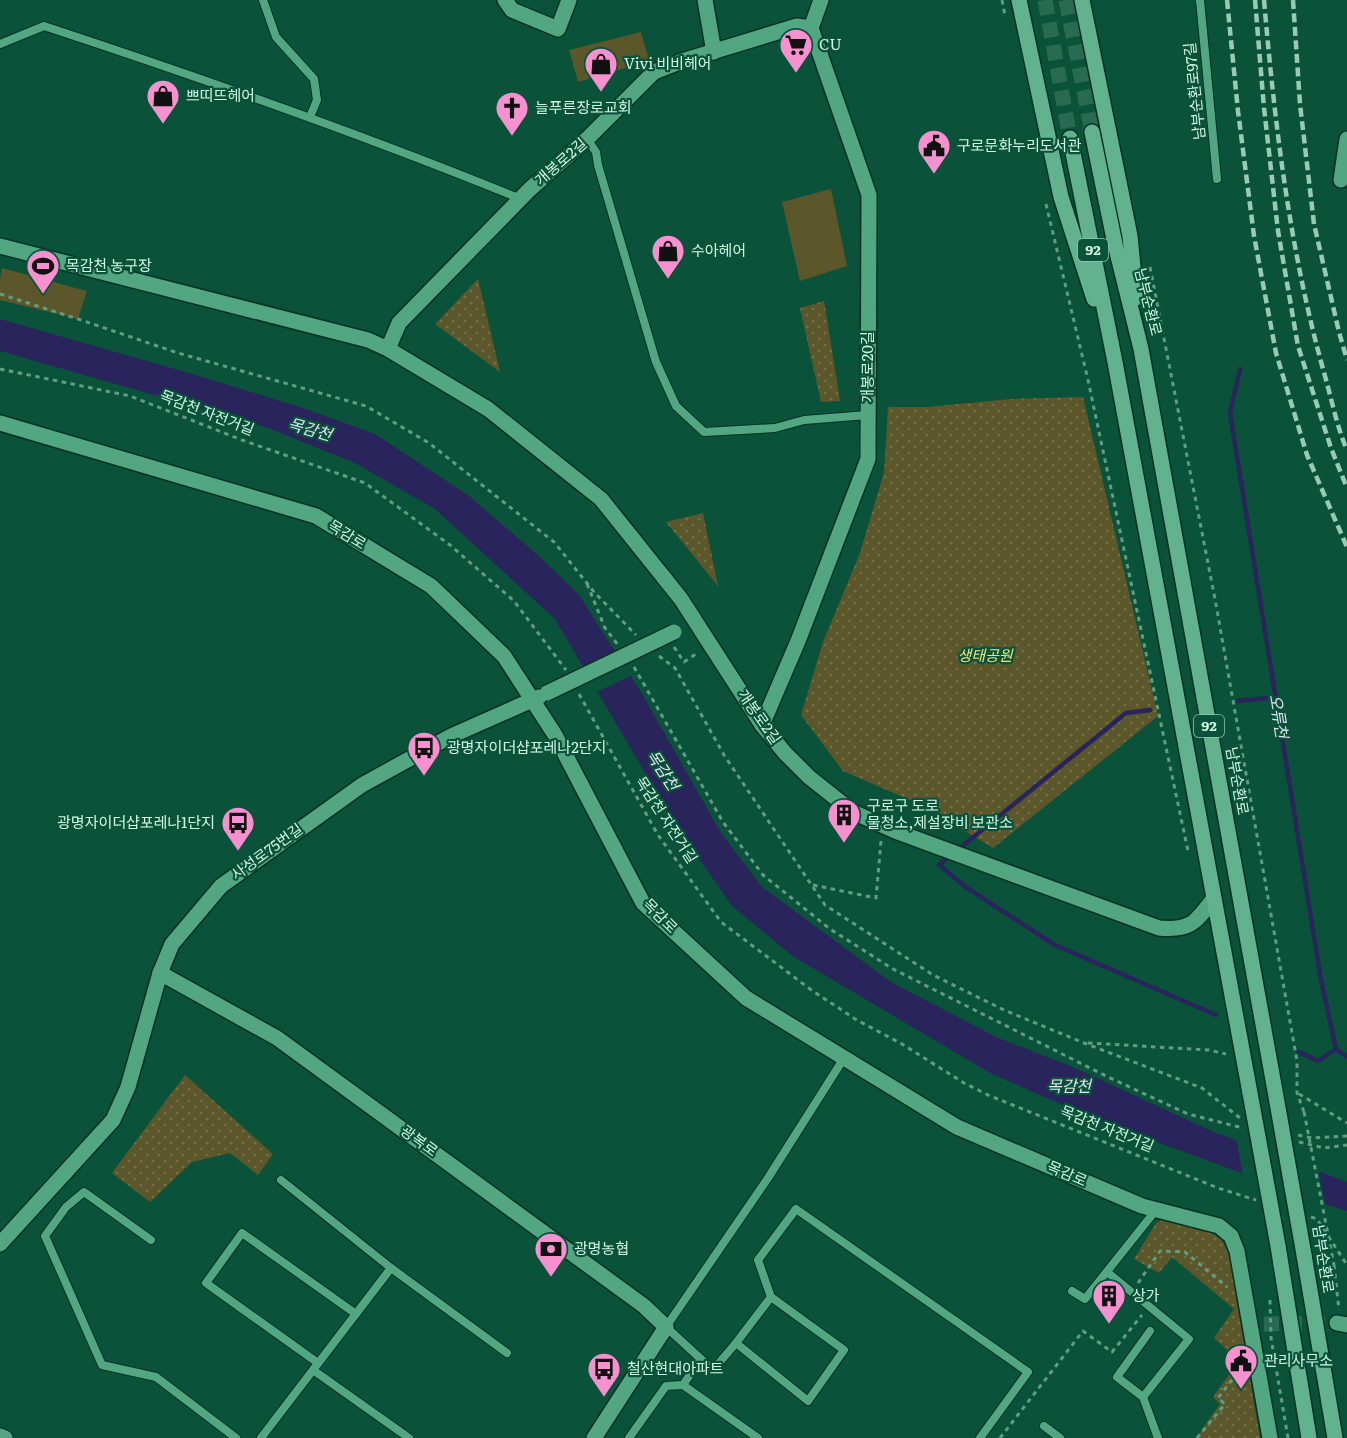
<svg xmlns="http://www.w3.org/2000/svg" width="1347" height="1438" font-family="Literata,'Noto Sans KR',serif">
	<defs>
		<pattern id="park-dots" width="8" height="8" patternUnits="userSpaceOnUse" patternTransform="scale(1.5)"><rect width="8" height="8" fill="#5c572a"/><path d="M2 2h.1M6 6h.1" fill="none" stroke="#727049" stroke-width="1.8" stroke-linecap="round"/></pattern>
	</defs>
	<rect width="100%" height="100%" fill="#0a5239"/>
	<g fill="#5c572a">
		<path d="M641 32 649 61 578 82 569 50Z"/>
		<path d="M831 189 847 266 800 281 782 202Z"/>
		<path d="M2 268 87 291 78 319 0 300V279Z"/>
	</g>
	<g fill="url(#park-dots)">
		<path d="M478 279 500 372 435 324Z"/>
		<path d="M824 301 840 401 821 402 800 308Z"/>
		<path d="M1083 397 1158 716 993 848 924 806 843 771 801 715 823 642 860 553 884 472 888 407H927L1011 399Z"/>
		<path d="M703 513 718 586 666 522Z"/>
		<path d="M185 1075 273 1154 258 1175 230 1153 192 1162 150 1202 112 1173Z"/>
		<path d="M1168 1218 1212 1233 1222 1240 1229 1255 1260 1438H1202L1198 1435 1220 1404 1213 1397 1239 1361 1214 1338 1234 1309 1172 1257 1159 1273 1134 1259 1156 1223Z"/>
	</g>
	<path fill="#29245b" d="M0 319 189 373 300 407 375 434 469 496 540 557 579 595 641 692 721 833 762 887 891 982 996 1037 1075 1068 1216 1133 1347 1182V1211L1328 1205 1100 1121 992 1074 794 957 732 906 675 824 555 619 435 509 355 463 263 426 0 351Z"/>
	<g fill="#0a5239">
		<path d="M618 650 634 674 595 693 580 668Z"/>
		<path d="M1236 1137 1318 1169 1326 1208 1243 1177Z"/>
	</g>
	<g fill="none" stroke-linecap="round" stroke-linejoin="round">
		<g stroke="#29245b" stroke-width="4.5">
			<path d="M1240 369 1230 413 1321 980 1336 1049 1347 1057"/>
			<path d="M1238 701 1276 697"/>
			<path d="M1150 710 1126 713 939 865 967 888 1055 945 1216 1015"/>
			<path d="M1299 1052 1318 1061 1336 1049"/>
		</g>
		<path stroke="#286b52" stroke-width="15" stroke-dasharray="15 8" stroke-linecap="butt" d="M1264 1324 1337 1323"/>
		<g stroke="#286b52" stroke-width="15" stroke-dasharray="15 8" stroke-linecap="butt">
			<path d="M1045 0 1070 138"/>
			<path d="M1066 0 1092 132"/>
		</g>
		<g stroke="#033423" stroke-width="10">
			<g id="lane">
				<path d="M263 0 276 37 314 79 317 100 310 117"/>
				<path d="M1200 0 1217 179"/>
				<path d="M0 44 44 26C205 79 364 135 521 199"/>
				<path d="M587 139 596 152 598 165 656 362 676 406 704 432 775 428 804 420 868 415"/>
				<path d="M281 1180 391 1268 507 1353"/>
				<path d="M151 1240 84 1192 66 1207 45 1236 102 1365 156 1377 236 1438"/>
				<path d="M1107 1272 1189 1339 1143 1397 1158 1438"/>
				<path d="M1072 1291 1085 1299 1156 1210"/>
				<path d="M771 1297 736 1343 808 1401 844 1350 771 1297 758 1260 796 1209 1028 1372 980 1438"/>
				<path d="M736 1343 713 1370 666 1327 768 1178 844 1058"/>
				<path d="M700 1360 683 1385 758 1438"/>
				<path d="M318 1363 206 1283 242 1233 356 1314"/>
				<path d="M313 1370 409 1438"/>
				<path d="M1143 1397 1117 1377 1150 1331"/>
				<path d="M1044 1426 1060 1438"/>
				<path d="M261 1438 391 1268"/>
				<path d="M629 1438 666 1386 683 1385"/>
			</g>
		</g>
		<g stroke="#033423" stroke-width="18">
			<g id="street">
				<path d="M505 0 512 10 558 29 569 0"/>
				<path d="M705 0 714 52"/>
				<path d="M1341 180 1347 139"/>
				<path d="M0 246 368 340 388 349 488 409 601 499 681 599 762 725 785 753 809 777 853 812 895 831 1159 928C1191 931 1196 922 1214 898"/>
				<path d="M388 349 399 323 530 189 587 139 654 72 682 61 797 26 811 28"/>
				<path d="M0 423 316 516 431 586 504 656 555 735 643 903 746 998 957 1127 1142 1206 1219 1226 1231 1236 1237 1251 1270 1438"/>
				<path d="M762 725 798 641 868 459 869 195 811 28 821 0"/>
				<path d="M160 973 277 1038 644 1306 666 1327 594 1438"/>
				<path d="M0 1244 113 1120 128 1087 160 973 172 944 221 886 362 785 451 736 539 697"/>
				<path d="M1337 1323 1347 1325"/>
				<path d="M0 1436 5 1438"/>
			</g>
		</g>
		<g stroke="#033423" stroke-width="18">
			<g id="primary">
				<path d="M1019 0 1061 197 1094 299"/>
				<path d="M1082 0 1130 236 1136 298"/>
				<path d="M1092 132 1115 244 1141 349 1277 1102"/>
				<path d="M1070 138 1115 362 1250 1093"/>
				<path d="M1278 1246 1309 1438"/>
				<path d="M1304 1255 1335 1438"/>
			</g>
		</g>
		<g stroke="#629c85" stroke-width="3" stroke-dasharray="4.5 4.5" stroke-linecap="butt">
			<path d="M1002 0 1005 16"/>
			<path d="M1046 204 1088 380 1188 851"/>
			<path d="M1150 267 1215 599 1297 1061V1093L1304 1112"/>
			<path d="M0 294 78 319 178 353 366 406 429 443 554 542 594 592 636 635"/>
			<path d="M0 369 130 396 242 440 365 483 450 545 514 601 566 670"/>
			<path d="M587 584 605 628 618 645"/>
			<path d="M674 647 684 662 699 652"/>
			<path d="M659 656 675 668 724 755 825 905 933 975 1004 1010 1084 1043 1202 1088 1240 1118"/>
			<path d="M634 667 723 822 763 875 830 929 893 969 1108 1077 1188 1114 1243 1128"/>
			<path d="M579 694 658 835 721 922 810 989 855 1019 902 1044 964 1083 988 1095 1218 1188 1256 1200"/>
			<path d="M813 885 876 898 881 841"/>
			<path d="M1088 1043 1209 1050 1226 1054"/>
			<path d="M1299 1094 1347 1123"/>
			<path d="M1298 1135 1312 1138 1347 1136"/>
			<path d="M1299 1142 1324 1148 1347 1145"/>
			<path d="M1311 1217 1317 1219 1347 1265"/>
			<path d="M1334 1265 1339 1310"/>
			<path d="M1138 1283 1160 1251 1185 1252 1227 1287"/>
			<path d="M1270 1300 1271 1338 1288 1438"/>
			<path d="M1000 1438 1083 1331 1112 1352 1142 1315"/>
			<path d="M1197 1438 1225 1404 1218 1398 1242 1367 1241 1365"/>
		</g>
		<use href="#lane" stroke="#52a682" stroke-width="8"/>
		<use href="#street" stroke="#52a682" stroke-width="15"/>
		<use href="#primary" stroke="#63b28f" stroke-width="15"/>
		<g stroke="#99cab5" stroke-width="4.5" stroke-dasharray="9 4.5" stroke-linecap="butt">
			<path d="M1227 0 1238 111 1254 236 1276 353 1307 455 1347 547"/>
			<path d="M1255 0 1264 108 1278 231 1298 346 1331 448 1347 488"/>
			<path d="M1264 0C1275 127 1290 253 1325 376 1332 401 1337 427 1347 450"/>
			<path d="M1293 0 1300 104 1314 224 1339 332 1347 360"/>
		</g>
		<g stroke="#033423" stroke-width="18" stroke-linecap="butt">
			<path id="street-bridge" d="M547 693 674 632"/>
		</g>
		<g stroke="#033423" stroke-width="18" stroke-linecap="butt">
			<g id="primary-bridge">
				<path d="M1250 1093 1278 1246"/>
				<path d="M1277 1102 1304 1255"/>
			</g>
		</g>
		<path stroke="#629c85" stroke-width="3" stroke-dasharray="4.5 4.5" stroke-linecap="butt" d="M1304 1112 1334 1265"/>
		<use href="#street-bridge" stroke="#52a682" stroke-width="15"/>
		<use href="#primary-bridge" stroke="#63b28f" stroke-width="15"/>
	</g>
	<defs>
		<g id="supermarket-pin" transform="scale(1.725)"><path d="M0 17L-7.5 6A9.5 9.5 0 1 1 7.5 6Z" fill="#f790cf" stroke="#0a5239"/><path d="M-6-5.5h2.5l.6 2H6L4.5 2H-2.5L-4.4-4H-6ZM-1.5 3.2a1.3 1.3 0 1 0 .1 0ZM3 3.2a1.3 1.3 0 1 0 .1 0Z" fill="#111"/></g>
		<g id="shop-pin" transform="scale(1.725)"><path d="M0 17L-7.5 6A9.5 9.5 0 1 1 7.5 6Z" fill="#f790cf" stroke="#0a5239"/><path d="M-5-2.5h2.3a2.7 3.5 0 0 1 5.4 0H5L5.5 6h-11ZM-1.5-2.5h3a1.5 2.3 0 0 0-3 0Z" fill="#111"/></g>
		<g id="church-pin" transform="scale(1.725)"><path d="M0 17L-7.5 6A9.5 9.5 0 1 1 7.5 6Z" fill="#f790cf" stroke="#0a5239"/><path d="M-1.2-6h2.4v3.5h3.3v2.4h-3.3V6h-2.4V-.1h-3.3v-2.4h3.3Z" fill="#111"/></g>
		<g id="civic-pin" transform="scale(1.725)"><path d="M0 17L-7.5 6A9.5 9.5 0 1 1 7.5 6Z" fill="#f790cf" stroke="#0a5239"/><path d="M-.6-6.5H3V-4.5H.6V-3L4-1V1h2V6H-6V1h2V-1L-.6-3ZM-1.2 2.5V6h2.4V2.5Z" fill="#111"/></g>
		<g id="stadium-pin" transform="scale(1.725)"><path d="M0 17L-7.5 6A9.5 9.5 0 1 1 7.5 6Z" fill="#f790cf" stroke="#0a5239"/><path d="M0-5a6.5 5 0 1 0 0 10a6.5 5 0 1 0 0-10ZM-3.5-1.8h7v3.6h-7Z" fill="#111"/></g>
		<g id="bus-pin" transform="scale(1.725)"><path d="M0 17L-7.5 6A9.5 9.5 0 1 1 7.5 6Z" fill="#f790cf" stroke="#0a5239"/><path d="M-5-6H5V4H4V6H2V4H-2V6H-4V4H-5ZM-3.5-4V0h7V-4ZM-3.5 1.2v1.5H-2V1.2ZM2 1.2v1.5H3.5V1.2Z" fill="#111"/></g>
		<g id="building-pin" transform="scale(1.725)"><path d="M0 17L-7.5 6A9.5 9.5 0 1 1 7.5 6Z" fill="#f790cf" stroke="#0a5239"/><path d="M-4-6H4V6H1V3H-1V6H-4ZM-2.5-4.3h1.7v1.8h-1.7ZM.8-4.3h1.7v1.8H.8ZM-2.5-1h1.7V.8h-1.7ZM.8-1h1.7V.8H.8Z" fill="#111"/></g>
		<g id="bank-pin" transform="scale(1.725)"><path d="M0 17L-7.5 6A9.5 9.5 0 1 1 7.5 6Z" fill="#f790cf" stroke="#0a5239"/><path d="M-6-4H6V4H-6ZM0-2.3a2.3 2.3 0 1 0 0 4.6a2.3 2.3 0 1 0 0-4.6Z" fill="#111"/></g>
	</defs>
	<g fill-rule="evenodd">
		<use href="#supermarket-pin" x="796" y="45"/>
		<use href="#shop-pin" x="601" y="64"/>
		<use href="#shop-pin" x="163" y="96"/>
		<use href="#church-pin" x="512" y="108"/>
		<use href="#civic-pin" x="934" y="146"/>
		<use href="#shop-pin" x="668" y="251"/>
		<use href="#stadium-pin" x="43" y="266"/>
		<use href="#bus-pin" x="424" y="748"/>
		<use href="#building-pin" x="844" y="815"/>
		<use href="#bus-pin" x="238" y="823"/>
		<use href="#bank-pin" x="551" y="1249"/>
		<use href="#building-pin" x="1109" y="1296"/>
		<use href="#civic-pin" x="1241" y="1361"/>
		<use href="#bus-pin" x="604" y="1369"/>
	</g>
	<g text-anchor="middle" stroke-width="4.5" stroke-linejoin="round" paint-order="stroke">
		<g fill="#0a5239" stroke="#94c6b0" stroke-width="1.5">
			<rect x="1078" y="239" width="30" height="22" rx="4.5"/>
			<rect x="1194" y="715" width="30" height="22" rx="4.5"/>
		</g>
		<g font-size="14" font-weight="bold" fill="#cff7e3">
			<text x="1093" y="255">92</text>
			<text x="1209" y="731">92</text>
		</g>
		<g font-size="15" fill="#cff7e3" stroke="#0a5239" text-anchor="start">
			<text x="819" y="50">CU</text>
			<text x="624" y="69">Vivi 비비헤어</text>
			<text x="186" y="101">쁘띠뜨헤어</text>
			<text x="535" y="113">늘푸른장로교회</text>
			<text x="957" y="151">구로문화누리도서관</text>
			<text x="691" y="256">수아헤어</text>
			<text x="66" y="271">목감천 농구장</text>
			<text x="447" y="753">광명자이더샵포레나2단지</text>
			<text x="867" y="811">구로구 도로<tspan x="867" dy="17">물청소,제설장비 보관소</tspan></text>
			<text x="215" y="828" text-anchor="end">광명자이더샵포레나1단지</text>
			<text x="574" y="1254">광명농협</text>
			<text x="1132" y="1301">상가</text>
			<text x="1264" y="1366">관리사무소</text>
			<text x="627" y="1374">철산현대아파트</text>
		</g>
		<g font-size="15" fill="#cff7e3" stroke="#0a5239">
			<text transform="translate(1195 91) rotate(-96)" y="5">남부순환로97길</text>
			<text transform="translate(561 162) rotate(-41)" y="5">개봉로2길</text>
			<text transform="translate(1148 302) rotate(76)" y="5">남부순환로</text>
			<text transform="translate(868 367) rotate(-90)" y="5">개봉로20길</text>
			<text transform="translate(207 413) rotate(21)" y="5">목감천 자전거길</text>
			<text transform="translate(347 535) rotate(31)" y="5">목감로</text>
			<text transform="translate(759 717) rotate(55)" y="5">개봉로2길</text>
			<text transform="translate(1237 781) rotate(80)" y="5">남부순환로</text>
			<text transform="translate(666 820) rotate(57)" y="5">목감천 자전거길</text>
			<text transform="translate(267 852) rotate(-36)" y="5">사성로75번길</text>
			<text transform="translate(660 916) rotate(45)" y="5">목감로</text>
			<text transform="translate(1107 1129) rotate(22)" y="5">목감천 자전거길</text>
			<text transform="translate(419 1141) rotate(36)" y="5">광복로</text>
			<text transform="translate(1067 1174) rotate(23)" y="5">목감로</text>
			<text transform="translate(1323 1259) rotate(81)" y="5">남부순환로</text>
		</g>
		<g font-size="15" font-style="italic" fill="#efe57d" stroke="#0a5239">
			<text x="985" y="661">생태공원</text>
		</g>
		<g font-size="16" font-style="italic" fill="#e2e3f5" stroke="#0a5239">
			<text transform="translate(310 429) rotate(16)" y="6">목감천</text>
			<text transform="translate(1279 716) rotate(81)" y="6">오류천</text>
			<text transform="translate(663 770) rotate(57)" y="6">목감천</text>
			<text x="1069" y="1092">목감천</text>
		</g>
	</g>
</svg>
